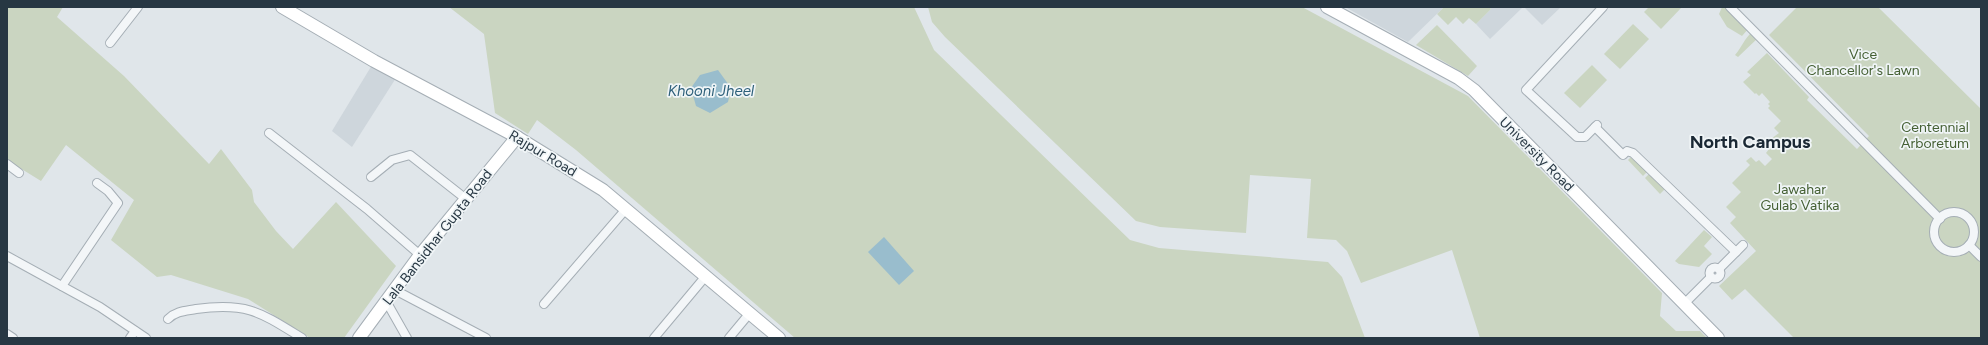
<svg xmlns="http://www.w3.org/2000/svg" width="1988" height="345" font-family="Figtree,sans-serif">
	<rect width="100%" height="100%" fill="#e0e6ea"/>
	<g fill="#ced6dc">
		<path d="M1345 7H1444L1408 42Z"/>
		<path d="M1489 7H1523L1490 39 1476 24 1491 9Z"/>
		<path d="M1524 7H1561L1542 25Z"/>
		<path d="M372 65 396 78 352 147 332 131Z"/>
	</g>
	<g fill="#cad5c1">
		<path d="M7 7H63L57 17 124 76 209 164 221 149 252 190 254 202 276 231 293 249 336 202 396 266 344 338H310L248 299 171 275 157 277 111 240 134 200 66 145 41 181 7 160Z"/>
		<path d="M449 7H914L934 50 1130 240 1159 248 1328 262 1342 277 1365 338H795L576 150 537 120 528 134 495 113 484 34Z"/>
		<path d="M928 7H1302L1468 96 1662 293 1660 316 1676 331H1700L1707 338H1480L1452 250 1361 283 1347 251 1336 240 1307 238 1311 179 1250 175 1246 233 1160 227 1136 221 945 37 932 22Z"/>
		<path d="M1444 7H1489L1491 9 1476 24 1469 18 1463 24 1456 17 1448 25 1437 14Z"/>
		<path d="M1649 7H1682L1661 29 1644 12Z"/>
		<path d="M1722 7H1727L1749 28 1742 36 1727 27 1719 14Z"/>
		<path d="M1797 7H1878L1981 109V338H1794L1745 289 1732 300 1719 286 1756 251 1730 223 1736 217 1726 207 1741 192 1732 183 1750 165 1746 161 1751 157 1756 162 1759 160 1765 166 1772 159 1766 153 1769 149 1764 144 1779 133 1774 128 1781 121 1768 108 1770 106 1768 104 1770 102 1762 93 1759 96 1756 93 1755 94 1743 82 1751 75 1747 72 1767 53 1809 97 1807 100 1857 149 1869 136 1769 35Z"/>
		<path d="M1633 24 1649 39 1620 69 1604 54Z"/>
		<path d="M1437 25 1477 66 1468 76 1416 45Z"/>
		<path d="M1752 32 1758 38 1738 57 1735 55C1742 47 1744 39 1752 32Z"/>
		<path d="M1592 65 1607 80 1580 108 1564 93Z"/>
		<path d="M1633 155 1648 171 1643 176 1628 160Z"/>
		<path d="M1650 173 1665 189 1660 194 1645 178Z"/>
		<path d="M1704 230 1712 237 1704 246 1712 254 1699 267 1679 264 1675 261Z"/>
	</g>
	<g fill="#99bdcd">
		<path d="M718 70 731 88 728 102 710 113 696 106 691 88 700 75Z"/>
		<path d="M884 237 914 271 899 285 868 252Z"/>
	</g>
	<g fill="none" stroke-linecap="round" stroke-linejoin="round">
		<g stroke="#a5aeb5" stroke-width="10">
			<g id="street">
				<path d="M1730 7 1940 219"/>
				<path d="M110 43 138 7"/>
				<path d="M1597 125 1585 137H1577L1526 90 1603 7"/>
				<path d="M1595 127 1623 155 1627 151 1633 153 1736 252"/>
				<path d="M269 133 367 209 420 255"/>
				<path d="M7 164 19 173"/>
				<path d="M371 177 392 160 410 155 466 199"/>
				<circle cx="1954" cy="232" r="20"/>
				<path d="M1969 245 1981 257"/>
				<path d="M7 256 100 307 146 338"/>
				<circle cx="1715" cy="273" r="5.5"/>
				<path d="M1719 269 1743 245"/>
				<path d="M62 286 118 203 108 191 97 183"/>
				<path d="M393 289 486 338"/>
				<path d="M386 301 407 338"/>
				<path d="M544 304 626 209"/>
				<path d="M1684 304 1711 277"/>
				<path d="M168 319C176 311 186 311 196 309 247 302 260 312 302 338"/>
				<path d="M7 334 13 338"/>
				<path d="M130 338 135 331"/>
				<path d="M654 338 705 277"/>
				<path d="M729 338 749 314"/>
			</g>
		</g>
		<g stroke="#a5aeb5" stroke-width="14">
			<g id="secondary">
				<path d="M282 7 374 61 517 137 603 190 779 338"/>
				<path d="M1327 7 1458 78 1474 90 1718 338"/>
				<path d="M359 338 420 255 517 137"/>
			</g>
		</g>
		<use href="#street" stroke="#f3f6f8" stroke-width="8"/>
		<use href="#secondary" stroke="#fff" stroke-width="12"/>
	</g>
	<g text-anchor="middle" stroke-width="3.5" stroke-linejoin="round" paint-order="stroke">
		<g font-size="14" fill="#456034" stroke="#f0f5f7">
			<text x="1863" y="59">Vice<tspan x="1863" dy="16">Chancellor's Lawn</tspan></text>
			<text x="1935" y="132">Centennial<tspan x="1935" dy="16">Arboretum</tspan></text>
			<text x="1800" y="194">Jawahar<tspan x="1800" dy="16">Gulab Vatika</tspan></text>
		</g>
		<g font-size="14" fill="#273743" stroke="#f0f5f7">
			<text transform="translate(543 153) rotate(31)" y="5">Rajpur Road</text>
			<text transform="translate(1537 154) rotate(45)" y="5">University Road</text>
			<text transform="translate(437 237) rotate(-52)" y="5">Lala Bansidhar Gupta Road</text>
		</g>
		<g font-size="15" font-style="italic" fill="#2e607a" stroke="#f0f5f7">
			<text x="711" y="96">Khooni Jheel</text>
		</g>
		<g font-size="18" font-weight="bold" fill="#1a2834" stroke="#f0f5f7">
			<text x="1750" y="148">North Campus</text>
		</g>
	</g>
	<rect width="1988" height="345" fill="none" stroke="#273743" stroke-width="16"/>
</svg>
